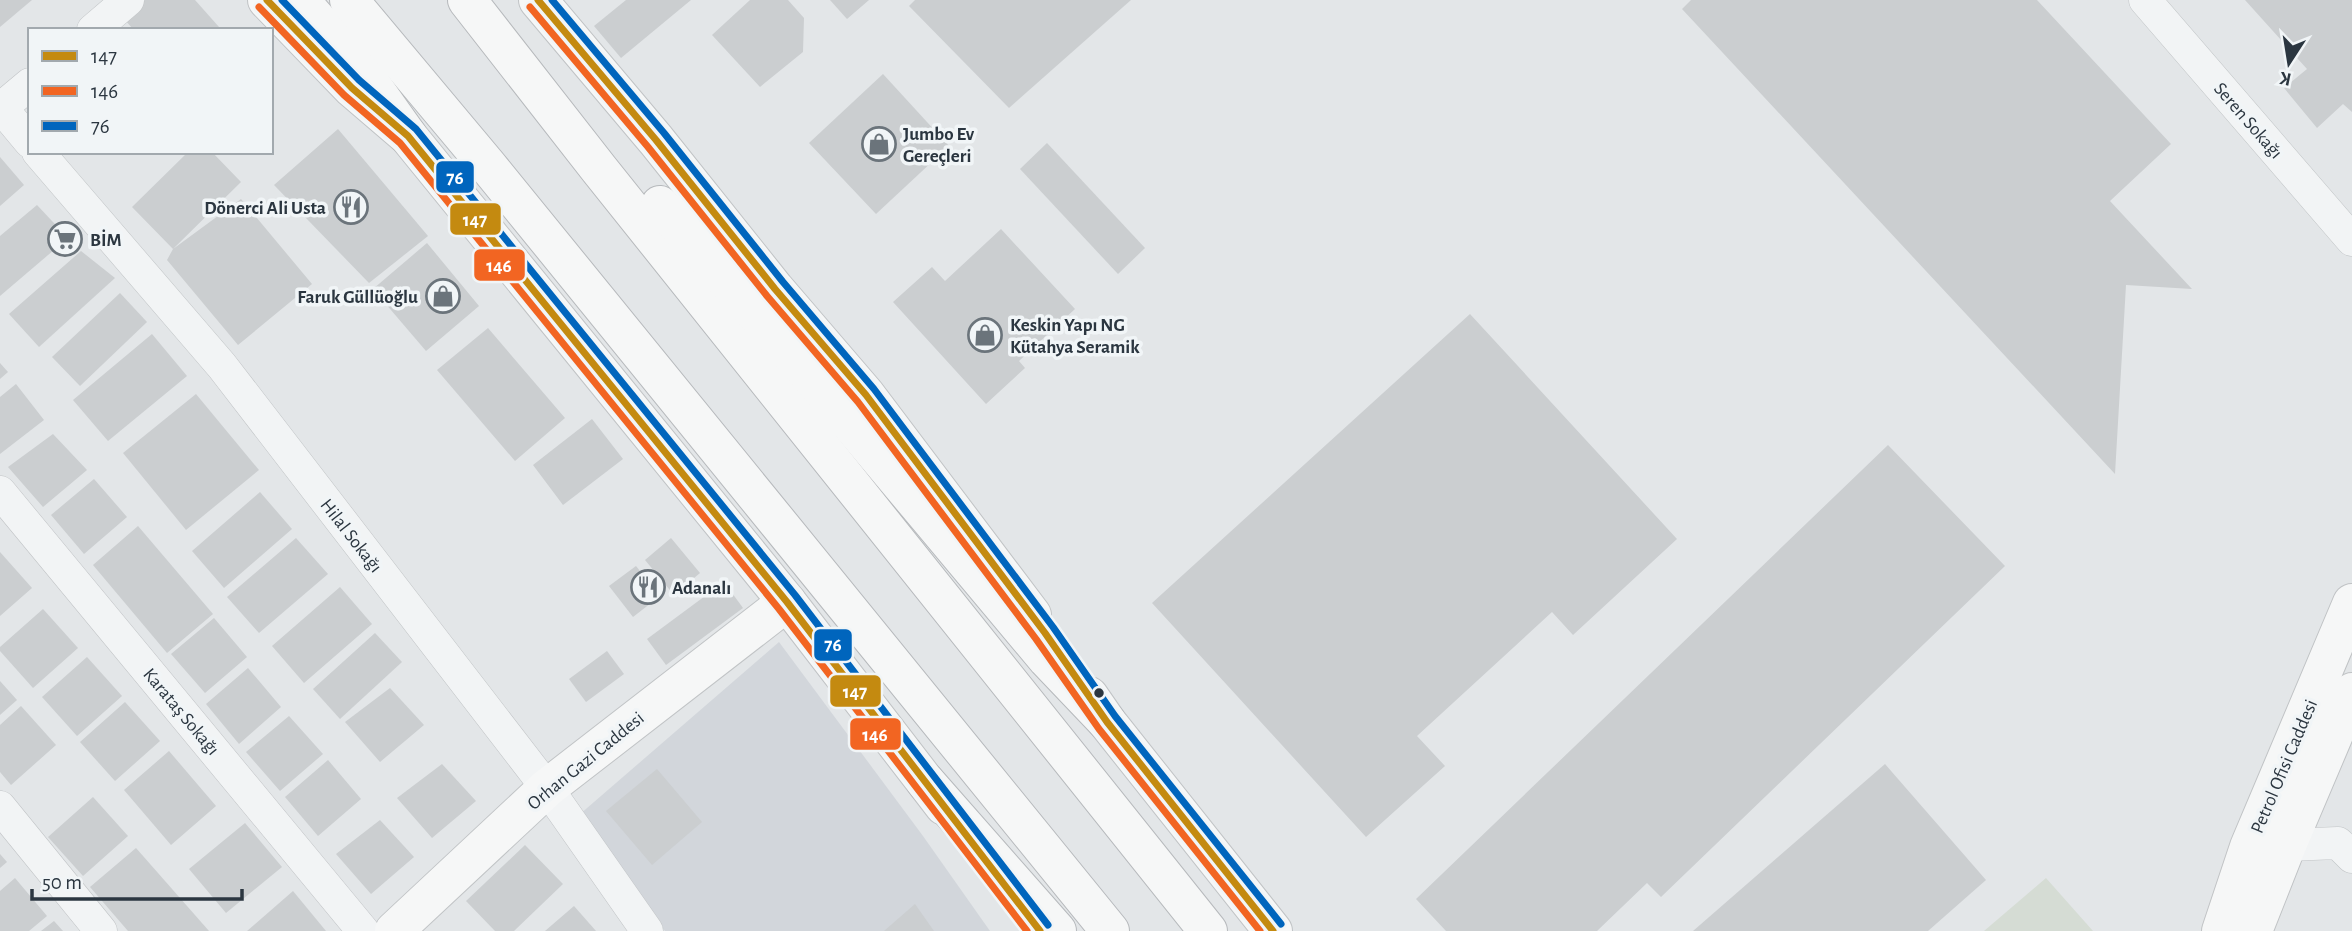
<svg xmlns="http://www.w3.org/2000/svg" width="2352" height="931" font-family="'Alegreya Sans',sans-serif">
	<rect width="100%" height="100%" fill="#e3e6e8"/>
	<path fill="#d2d6db" d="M779 642 923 836 990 931H665L579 815Z"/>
	<path fill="#d5dcd4" d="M2046 878 2093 931H1984Z"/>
	<g fill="#cbced0">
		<path d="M0 0H32L0 27Z"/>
		<path d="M145 0H195L219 27 216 30H134L124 19Z"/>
		<path d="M626 0H691L621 58 594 26Z"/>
		<path d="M750 0H788L804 18 803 52 760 87 712 35Z"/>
		<path d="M830 0H869L847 19Z"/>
		<path d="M915 0H1131L1009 108 909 6Z"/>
		<path d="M1691 0H2037L2171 144 2110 201 2192 289 2126 285 2115 474 1682 9Z"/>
		<path d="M2245 0H2352V112L2343 104 2317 128 2284 88 2307 69Z"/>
		<path d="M883 74 949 146 876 214 809 143Z"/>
		<path d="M338 129 428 236 369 283 274 185Z"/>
		<path d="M1047 143 1145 248 1118 274 1020 169Z"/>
		<path d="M188 152H212L241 182 173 249 241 199 312 284 238 345 167 260 173 249 132 207Z"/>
		<path d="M0 157 24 185 0 206Z"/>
		<path d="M37 205 68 238 0 296V236Z"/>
		<path d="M1001 229 1075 309 1019 361 1025 368 986 404 893 302 932 267 945 281Z"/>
		<path d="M427 243 479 306 426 351 373 289Z"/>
		<path d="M81 251 115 278 39 347 9 314Z"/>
		<path d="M120 293 147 322 80 386 52 357Z"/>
		<path d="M1470 314 1677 539 1573 635 1552 612 1417 736 1445 766 1366 837 1152 603Z"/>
		<path d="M488 328 565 418 515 461 437 370Z"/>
		<path d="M152 334 187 376 108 441 73 400Z"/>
		<path d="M0 363 8 372 0 379Z"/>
		<path d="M16 384 44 420 0 454V397Z"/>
		<path d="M196 394 259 470 186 530 123 453Z"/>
		<path d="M592 419 623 459 563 505 533 465Z"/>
		<path d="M53 434 87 470 43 507 8 467Z"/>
		<path d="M1888 445 2005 566 1661 897 1647 883 1597 931H1446L1416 899Z"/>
		<path d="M94 479 127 517 84 554 51 515Z"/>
		<path d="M260 492 292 529 224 588 192 551Z"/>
		<path d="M138 526 213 614 167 653 93 565Z"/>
		<path d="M296 538 328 574 259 633 227 597Z"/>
		<path d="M671 538 700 573 674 595 645 560Z"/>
		<path d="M0 552 32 588 0 616Z"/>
		<path d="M636 566 660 596 633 617 609 586Z"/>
		<path d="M724 582 743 608 666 665 647 639Z"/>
		<path d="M340 587 372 624 304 683 272 646Z"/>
		<path d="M43 609 78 648 33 688 0 651V647Z"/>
		<path d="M214 618 247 657 205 693 171 654Z"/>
		<path d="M375 633 402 662 340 719 313 689Z"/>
		<path d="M607 651 624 674 586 702 569 679Z"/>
		<path d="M87 657 122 696 77 736 42 697Z"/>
		<path d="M248 668 281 707 239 744 206 704Z"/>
		<path d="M0 681 17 700 0 715Z"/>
		<path d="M390 688 424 725 380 762 345 722Z"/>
		<path d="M125 702 160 741 115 781 80 742Z"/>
		<path d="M21 706 56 745 11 785 0 772V725Z"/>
		<path d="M289 716 323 754 280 791 246 752Z"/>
		<path d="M169 751 216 806 171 845 124 790Z"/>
		<path d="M328 760 361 799 318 836 285 797Z"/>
		<path d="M442 764 476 801 432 838 397 798Z"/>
		<path d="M1885 764 1986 880 1928 931H1693Z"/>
		<path d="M657 769 702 822 652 865 606 811Z"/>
		<path d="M93 797 128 836 83 876 48 837Z"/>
		<path d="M380 820 414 857 371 894 336 854Z"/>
		<path d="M245 823 282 867 226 913 189 869Z"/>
		<path d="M525 845 563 884 514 931H495L466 901Z"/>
		<path d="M136 848 209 931H128L90 887Z"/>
		<path d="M0 854 7 862 0 868Z"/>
		<path d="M15 878 47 916 29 931H0V891Z"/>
		<path d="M293 891 326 931H247Z"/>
		<path d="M915 904 934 931H884Z"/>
		<path d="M574 906 596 931H545Z"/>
		<path d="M54 921 63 931H41Z"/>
	</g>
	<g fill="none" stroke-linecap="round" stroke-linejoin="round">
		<g stroke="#c1c4c6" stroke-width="33">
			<g id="street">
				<path d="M2145 0 2352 240"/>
				<path d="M93 30 128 0"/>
				<path d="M0 106 30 142"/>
				<path d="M0 109 30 84"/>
				<path d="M38 152 222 366 547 788 647 931"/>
				<path d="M0 492 363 931"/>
				<path d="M0 807 101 931"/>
				<path d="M2287 845 2338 843 2352 857"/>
			</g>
		</g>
		<g stroke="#c1c4c6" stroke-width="40">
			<path id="secondary" d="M394 931 547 788 787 602"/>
		</g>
		<g stroke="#c0c3c5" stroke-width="40">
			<g id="primary">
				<path d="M267 0 352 88 408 136 787 602 944 806"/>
				<path d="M538 0 656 140 775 289 866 395 1032 615"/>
				<path d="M1089 696 1107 722 1273 931"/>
				<path d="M2221 931 2249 847 2352 603"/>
				<path d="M2253 931 2287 845 2352 692"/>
			</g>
		</g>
		<g stroke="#b6b9bc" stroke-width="40">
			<g id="highway">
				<path d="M300 0 364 74 408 136"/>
				<path d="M349 0 488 166 1110 931"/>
				<path d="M467 0 599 169 1208 931"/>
				<path d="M660 205 807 372 1047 659 1107 722"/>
				<path d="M925 781 1057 931"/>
			</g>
		</g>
		<use href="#street" stroke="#f2f4f5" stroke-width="32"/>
		<use href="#secondary" stroke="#f6f7f7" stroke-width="38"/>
		<use href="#primary" stroke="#f6f7f7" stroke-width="38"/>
		<use href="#highway" stroke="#f6f7f7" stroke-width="38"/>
		<g stroke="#f1f5f7" stroke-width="12">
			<g id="bus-1">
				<path d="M267 0 352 88 408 136 787 602 1040 931"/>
				<path d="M538 0 656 140 775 289 866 395 1045 633 1107 722 1273 931"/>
			</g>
		</g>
		<g stroke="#f1f5f7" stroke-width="12">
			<g id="bus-2">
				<path d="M259 7 344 95 400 143 779 609 1027 931"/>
				<path d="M530 7 648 147 767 296 858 402 1036 639 1099 729 1260 931"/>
			</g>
		</g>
		<g stroke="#f1f5f7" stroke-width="12">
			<g id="bus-3">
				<path d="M282 0 359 80 416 129 795 595 1048 925"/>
				<path d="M552 0 664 133 783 282 874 389 1053 627 1115 716 1281 924"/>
			</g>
		</g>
		<use href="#bus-1" stroke="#c48a10" stroke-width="7"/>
		<use href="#bus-2" stroke="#f26522" stroke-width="7"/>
		<use href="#bus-3" stroke="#0065bd" stroke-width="7"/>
	</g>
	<defs>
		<g id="shop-ring" transform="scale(1.75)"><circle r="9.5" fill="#f1f5f7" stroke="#6b747b" stroke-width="1.5"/><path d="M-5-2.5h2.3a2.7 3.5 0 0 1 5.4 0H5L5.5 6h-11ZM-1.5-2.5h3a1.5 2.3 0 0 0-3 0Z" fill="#6b747b"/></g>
		<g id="restaurant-ring" transform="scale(1.75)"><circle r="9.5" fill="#f1f5f7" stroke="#6b747b" stroke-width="1.5"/><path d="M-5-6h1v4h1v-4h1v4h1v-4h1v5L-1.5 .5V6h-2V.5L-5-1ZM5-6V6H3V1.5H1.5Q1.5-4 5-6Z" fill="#6b747b"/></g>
		<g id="supermarket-ring" transform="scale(1.75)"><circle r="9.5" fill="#f1f5f7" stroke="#6b747b" stroke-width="1.5"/><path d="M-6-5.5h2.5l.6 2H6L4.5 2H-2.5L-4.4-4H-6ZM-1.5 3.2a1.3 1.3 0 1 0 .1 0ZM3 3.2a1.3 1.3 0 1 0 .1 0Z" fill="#6b747b"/></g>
	</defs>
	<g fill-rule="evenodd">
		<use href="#shop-ring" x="879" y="144"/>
		<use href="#restaurant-ring" x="351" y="207"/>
		<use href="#supermarket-ring" x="65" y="239"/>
		<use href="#shop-ring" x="443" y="296"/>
		<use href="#shop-ring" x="985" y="335"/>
		<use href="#restaurant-ring" x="648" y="587"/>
	</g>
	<circle fill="#2b3640" stroke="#f1f5f7" stroke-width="2.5" cx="1099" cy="693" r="6"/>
	<g text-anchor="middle" stroke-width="7" stroke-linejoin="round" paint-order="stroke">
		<g font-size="19" fill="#2b3640" stroke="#f1f5f7">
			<text transform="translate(2249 120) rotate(49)" y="7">Seren Sokağı</text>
			<text transform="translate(352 535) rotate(52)" y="7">Hilal Sokağı</text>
			<text transform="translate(182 711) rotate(50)" y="7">Karataş Sokağı</text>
			<text transform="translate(585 760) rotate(-39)" y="7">Orhan Gazi Caddesi</text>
			<text transform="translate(2283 766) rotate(-67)" y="7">Petrol Ofisi Caddesi</text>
		</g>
		<g font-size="19" font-weight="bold" fill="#2b3640" stroke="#f1f5f7" text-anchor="start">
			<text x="903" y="140">Jumbo Ev<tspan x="903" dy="22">Gereçleri</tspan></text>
			<text x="326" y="214" text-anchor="end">Dönerci Ali Usta</text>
			<text x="90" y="246">BİM</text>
			<text x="418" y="303" text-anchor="end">Faruk Güllüoğlu</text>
			<text x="1010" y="331">Keskin Yapı NG<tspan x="1010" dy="22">Kütahya Seramik</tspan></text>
			<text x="672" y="594">Adanalı</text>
		</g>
	</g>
	<g stroke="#f1f5f7" stroke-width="2.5">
		<rect x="435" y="160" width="40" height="34" rx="7" fill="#0065bd"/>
		<rect x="449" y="202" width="53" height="34" rx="7" fill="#c48a10"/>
		<rect x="473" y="248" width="53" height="34" rx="7" fill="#f26522"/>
		<rect x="813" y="628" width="40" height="34" rx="7" fill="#0065bd"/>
		<rect x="829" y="674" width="53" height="34" rx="7" fill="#c48a10"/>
		<rect x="849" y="717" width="53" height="34" rx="7" fill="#f26522"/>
	</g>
	<g font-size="19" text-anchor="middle" font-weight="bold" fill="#fff">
		<text x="455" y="184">76</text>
		<text x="475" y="226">147</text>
		<text x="499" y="272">146</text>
		<text x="833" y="651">76</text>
		<text x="855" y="698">147</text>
		<text x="875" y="741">146</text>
	</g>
	<rect x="28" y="28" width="245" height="126" fill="#f1f5f7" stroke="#a2a9ae" stroke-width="2"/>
	<rect x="42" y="51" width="35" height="10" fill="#c48a10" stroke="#a2a9ae" stroke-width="2"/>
	<text x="91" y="63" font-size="21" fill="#2b3640">147</text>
	<rect x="42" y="86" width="35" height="10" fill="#f26522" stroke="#a2a9ae" stroke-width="2"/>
	<text x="91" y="98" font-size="21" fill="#2b3640">146</text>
	<rect x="42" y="121" width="35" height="10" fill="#0065bd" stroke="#a2a9ae" stroke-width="2"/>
	<text x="91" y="133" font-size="21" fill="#2b3640">76</text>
	<g transform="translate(2289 63) rotate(192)" stroke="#f1f5f7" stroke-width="5" paint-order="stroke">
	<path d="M0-5L12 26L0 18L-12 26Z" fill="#2b3640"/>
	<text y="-10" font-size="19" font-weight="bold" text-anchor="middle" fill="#2b3640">K</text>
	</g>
	<path d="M32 889v10h210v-10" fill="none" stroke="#2b3640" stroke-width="3.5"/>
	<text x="42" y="889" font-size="21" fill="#2b3640" stroke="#f1f5f7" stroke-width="5" paint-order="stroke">50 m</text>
</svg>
